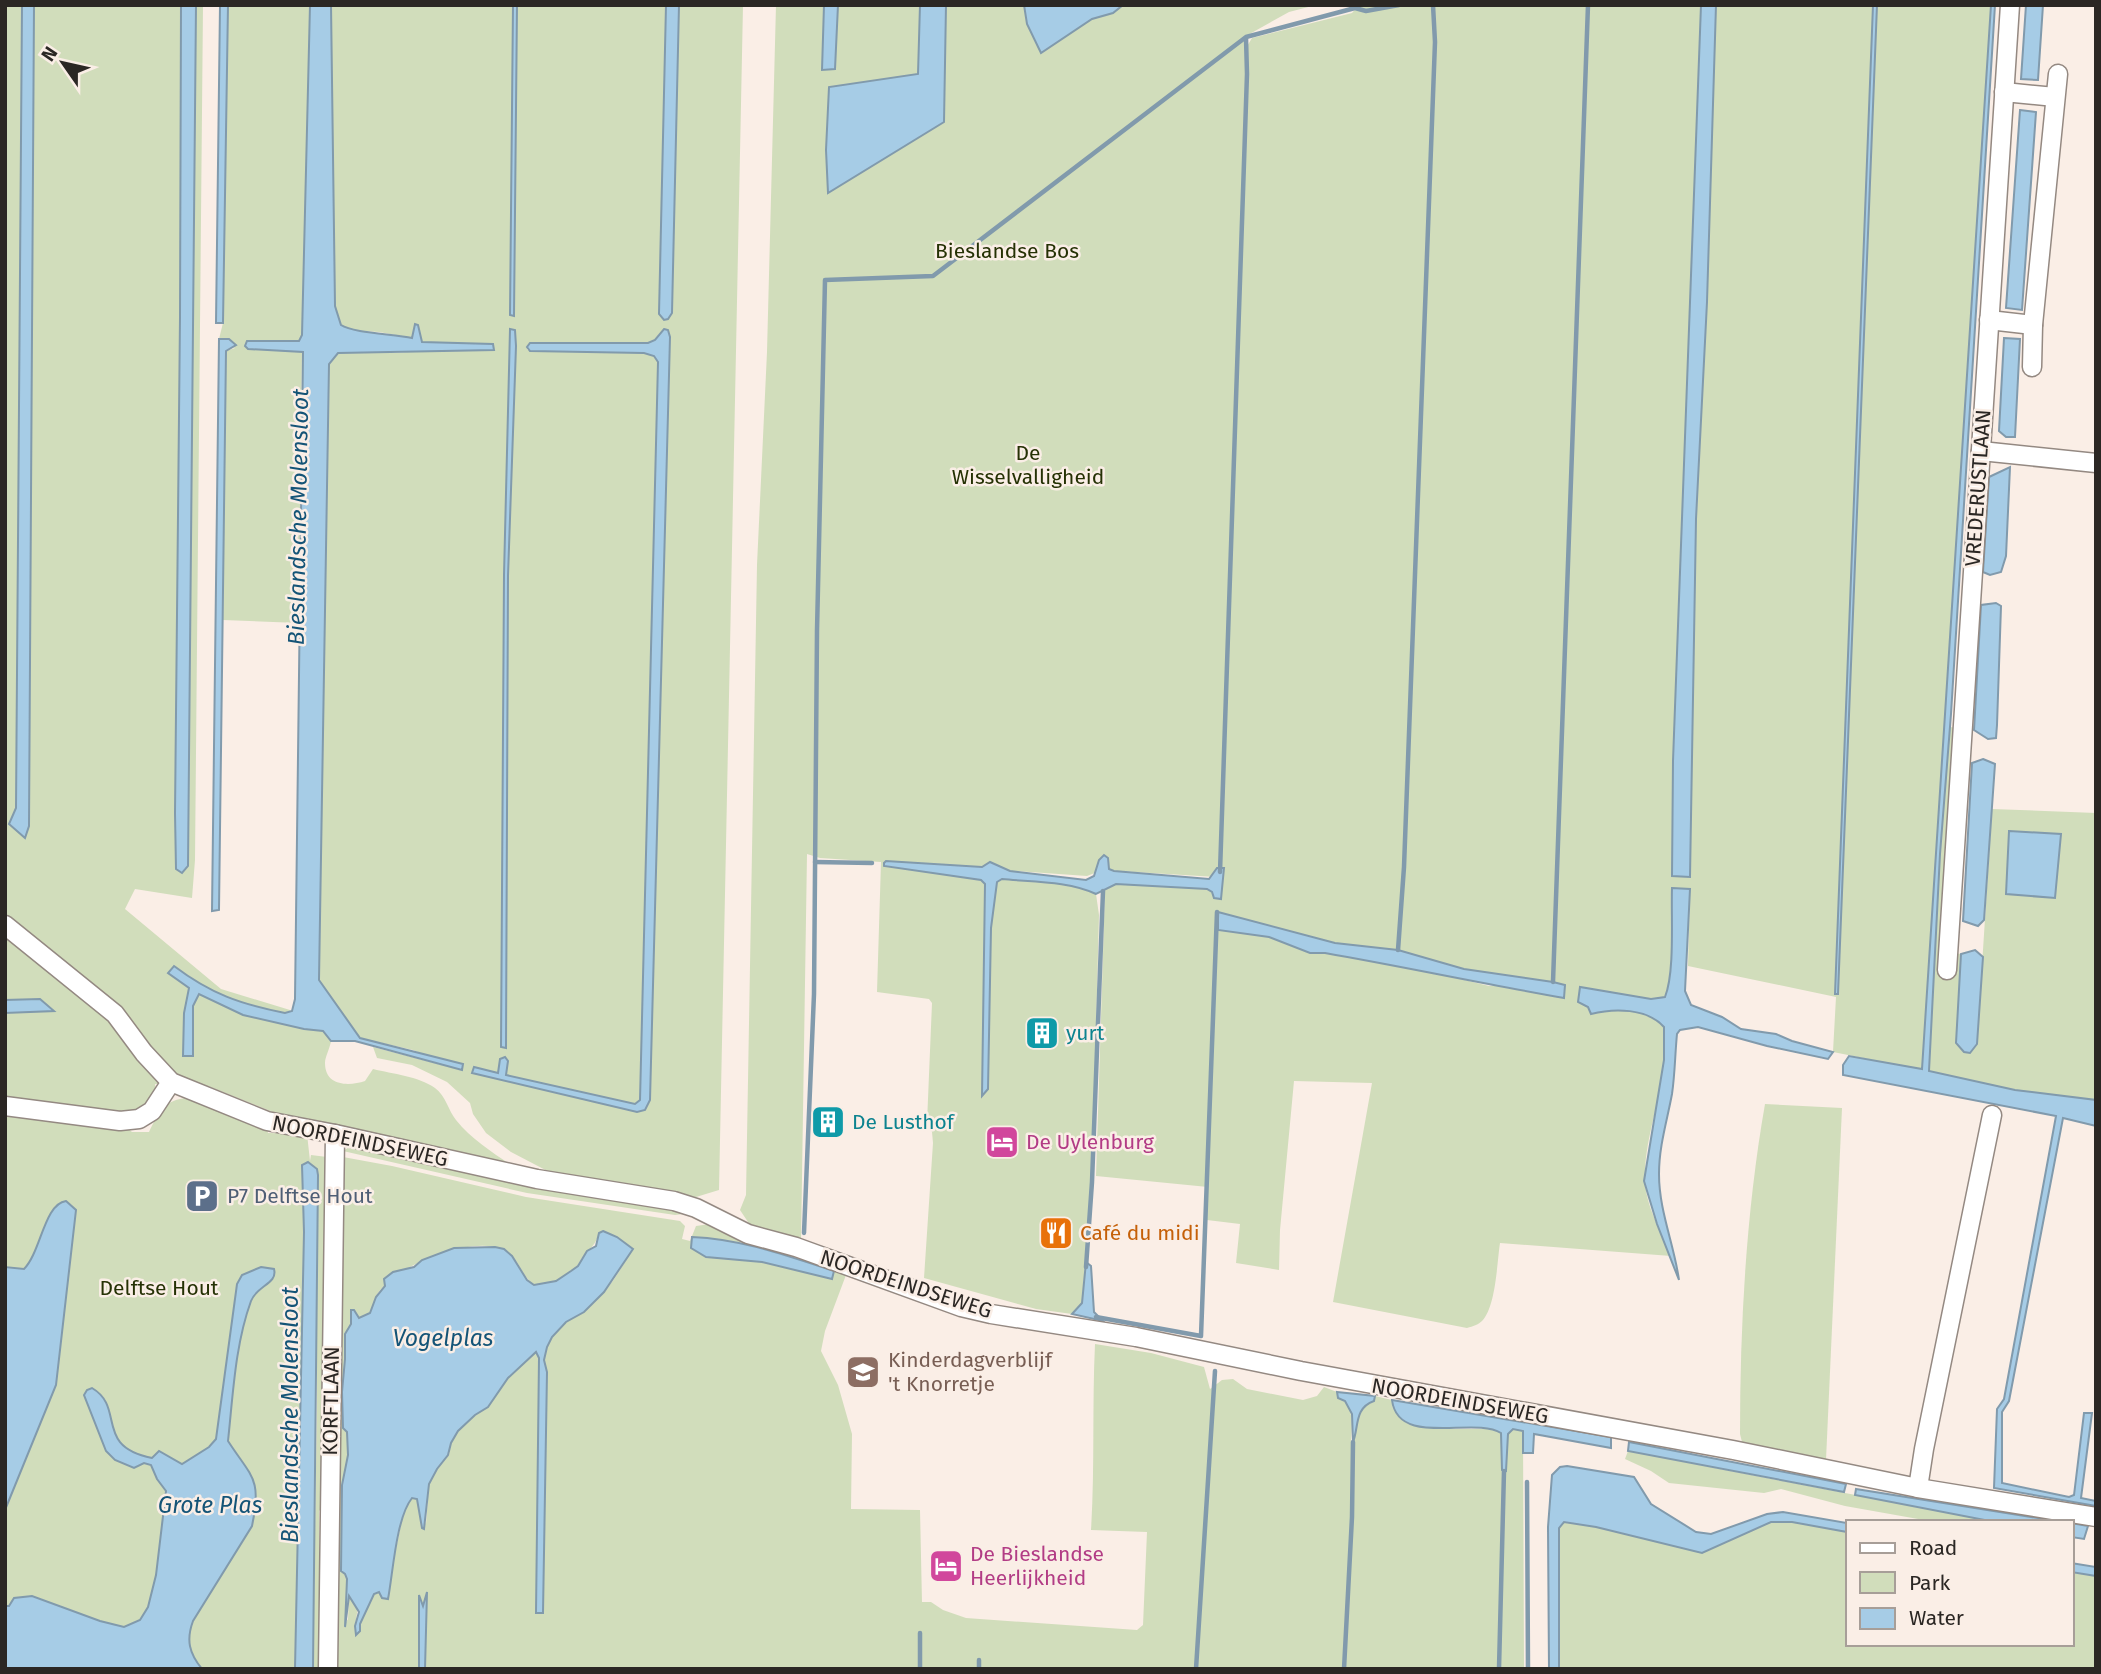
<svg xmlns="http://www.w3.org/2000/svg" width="2101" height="1674" font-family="'Fira Sans',sans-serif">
	<rect width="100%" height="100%" fill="#faeee6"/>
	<g fill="#d1ddbb" fill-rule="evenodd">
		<path d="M5 5H22L16 808 13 816 28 828 34 5H181L180 317 186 869 188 866 196 5H203L195 860 192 898 135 889 125 909 221 989 290 1010 288 1025 323 1031 331 1041C330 1048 325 1057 325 1063 325 1087 350 1086 365 1081L373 1069C393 1074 418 1076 435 1088 446 1096 448 1110 456 1120 471 1139 492 1152 511 1165L278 1114 208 1086 155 1084 156 1091 147 1104 124 1115 5 1101Z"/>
		<path d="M228 5H310L302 335 299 341H247L302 350 299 623 223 620 226 351 235 348 219 339 223 323Z"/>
		<path d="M331 5H513L510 315 513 316 517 5H666L659 314 670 317 679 5H743L719 1190 696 1197 588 1183 557 1176 511 1152 486 1133 473 1114 470 1103 447 1082 412 1065 377 1058 373 1047 461 1070 413 1050 360 1038 319 980 329 364 337 353H396L493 344 422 342 415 325 412 338 379 332 349 330 341 325 335 306ZM510 329 516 346 508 576 505 1048 501 1046 504 575ZM670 333 650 1100 645 1110 637 1112 473 1073 474 1067 498 1073 508 1061 506 1075 635 1104 640 1100 658 362 654 356 644 353 527 350 530 343H648L655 340 659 334Z"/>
		<path d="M776 5H1316L1289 12 1246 36V48L1252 38 1352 13 1359 5H1701L1673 761 1672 876 1689 877 1696 519 1707 302 1716 5H1991L1923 1070 1833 1052 1836 997 1688 966 1690 889 1672 888C1671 917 1675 972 1665 998L1651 999 1580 987 1578 1001 1588 1007 1591 1014C1614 1008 1646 1008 1664 1027 1672 1078 1644 1128 1645 1179 1645 1206 1662 1232 1671 1256L1500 1243C1497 1262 1496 1307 1482 1321 1478 1325 1473 1326 1467 1328L1333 1302 1372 1083 1294 1081 1280 1230 1279 1270 1236 1263 1240 1224 1207 1220 1208 1187 1096 1176 1105 890 1116 884 1214 887 1216 877 1102 870 1087 876 1016 871 981 880 985 884 982 1095 988 1089 991 928 997 883 1002 879C1032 882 1069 881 1096 894L1099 915 1092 1177 1082 1303 1072 1314 1036 1309 924 1278 933 1143 932 1132 927 1123 932 1003 929 999 877 992 881 862 820 858 807 854 801 1242 750 1225 740 1210 746 1195 757 565 767 352ZM1218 913 1335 943 1398 950 1464 969 1553 982 1565 985 1564 998 1503 985 1489 986 1432 972 1325 953H1310L1269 937 1218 930Z"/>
		<path d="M1950 727 1958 728 1954 953 1961 954 1956 1043 1977 1044 1992 809 2096 813V1100L2015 1090 1929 1072 1940 854Z"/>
		<path d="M188 1098 267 1128 268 1133 307 1134 310 1161 311 1155 327 1157 323 1506 319 1511V1564L323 1569 321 1669H313L317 1400V1169L305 1669H5V1111L73 1122 74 1125 85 1126 86 1124 127 1128 132 1132H149C159 1112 165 1099 188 1098Z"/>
		<path d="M1765 1104 1842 1108 1826 1460 1742 1442 1740 1434C1740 1325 1746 1212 1765 1104Z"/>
		<path d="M354 1144 681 1211 683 1214 675 1215 527 1193 343 1151Z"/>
		<path d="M343 1157 392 1166 526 1197 680 1221 685 1226 682 1239 690 1241 696 1226 710 1224 837 1268 835 1271 846 1275 825 1331 821 1351 838 1385 852 1434 851 1509 920 1510 922 1602H931L943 1610 966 1618 1137 1630 1143 1625 1147 1532 1091 1530C1095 1468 1092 1406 1095 1344L1151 1353 1204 1367 1210 1389 1222 1380 1233 1379 1247 1389 1303 1400 1317 1396 1324 1387 1337 1392 1338 1397C1355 1405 1352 1425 1351 1441H1354C1357 1425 1356 1407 1374 1401L1375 1396 1392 1400 1393 1409 1453 1429H1495L1502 1433V1470L1506 1471 1508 1434 1513 1429 1523 1431 1524 1669H331ZM603 1231 617 1237 632 1249C625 1263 616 1277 606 1290 599 1297 590 1307 583 1313 578 1316 573 1318 568 1321 552 1332 540 1353 547 1372L543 1612H536L539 1358 536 1352 507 1378 488 1407 475 1415 458 1431 451 1443 449 1455 437 1469 429 1484 426 1524 417 1499 412 1498 403 1514 391 1574 382 1598 379 1592 374 1594 360 1624 361 1630 355 1626 358 1607 349 1595 348 1619 345 1624 347 1579 345 1574 341 1571 342 1485 348 1455 347 1432 343 1428 342 1392 345 1359V1334L351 1324 354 1310 358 1318 371 1313C375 1307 374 1299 378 1293 398 1265 469 1236 502 1249 518 1255 521 1276 534 1285L556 1281 578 1266C583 1251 594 1251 599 1233ZM692 1238C740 1238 791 1253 834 1272L831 1279 762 1262 706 1257 691 1248Z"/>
		<path d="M1628 1451 1995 1522H1935L1845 1506 1781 1489 1764 1493 1669 1483 1651 1471 1625 1459Z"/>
		<path d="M1564 1522 1596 1527 1702 1553 1771 1522H1792L1847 1532V1644H2071V1572L2096 1576V1669H1559V1528Z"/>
	</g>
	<g fill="#a6cce6" stroke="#819aac" stroke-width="2">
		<path d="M22 5H34L29 826 25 838 9 824 16 808Z"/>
		<path d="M181 5H196L188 866 182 873 176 869 175 813 180 317Z"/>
		<path d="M220 5H228L223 323H216Z"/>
		<path d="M310 5H331L335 306 341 325C353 333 394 334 412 338L415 324 418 325 422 342 493 344 494 350 338 353 329 364 319 980 360 1038 463 1064 462 1070 355 1041H331L323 1031 304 1029 243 1015 199 994 193 1006V1056H183L184 1013 189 988 168 973 174 966C211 994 240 1004 285 1013L292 1011 295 999 303 352 248 349 245 346 247 341H299L302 335Z"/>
		<path d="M513 5H517L514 316 510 315Z"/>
		<path d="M666 5H679L672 313 668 319 664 320 659 314Z"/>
		<path d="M824 5H838L835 69 822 70Z"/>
		<path d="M920 5H946L944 122 828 193 826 150 829 87 918 74Z"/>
		<path d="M1024 5H1123L1113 13 1092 19 1041 53 1027 24Z"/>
		<path d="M1701 5H1716L1707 302 1696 519 1690 877 1672 876 1673 761Z"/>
		<path d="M1873 5H1877L1838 994H1835Z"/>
		<path d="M1991 5H1995L1951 714 1940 854 1929 1071 2015 1090 2096 1100V1126L2063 1118 2009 1401 2002 1412V1483L2069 1497 2074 1495 2084 1413H2092L2081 1498 2096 1501V1506L1994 1488 1997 1409 2004 1399 2056 1116 1843 1075V1065L1849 1056 1922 1069Z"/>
		<path d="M2026 5H2043L2038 80 2021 79Z"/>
		<path d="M2020 110 2036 112 2022 310 2006 308Z"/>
		<path d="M510 329 515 330 516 346 508 576 506 1048 501 1047 504 575Z"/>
		<path d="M664 329 668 330 670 337 650 1100 645 1110 637 1112 472 1073 474 1067 498 1073 500 1059 505 1057 508 1061 506 1075 635 1104 640 1100 658 362 654 356 644 353 530 351 527 347 530 343H648L655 340Z"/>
		<path d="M2004 338 2020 339 2015 437H2006L1999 431Z"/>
		<path d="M219 339H229L236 345 226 351 219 910 212 911Z"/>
		<path d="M2010 467 2006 556 2001 572 1990 575 1983 572 1989 477Z"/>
		<path d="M1996 603 2001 606 1997 725 1996 738 1988 739 1974 730 1981 605Z"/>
		<path d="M1983 759 1995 764 1984 920 1978 926 1963 921 1972 763Z"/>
		<path d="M2009 831 2061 834 2055 898 2006 894Z"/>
		<path d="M1104 855 1108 858 1109 869 1114 871 1209 879 1217 868H1224L1221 899 1214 898 1212 892 1207 889 1116 884 1096 894C1069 881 1032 882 1002 879L997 882 991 928 988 1089 982 1096 985 884 981 880 884 866V863L886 861 982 867 990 862 1010 871 1086 880 1094 876 1099 860Z"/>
		<path d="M1672 888 1690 889 1685 991 1691 1005 1722 1017 1741 1029 1776 1034 1792 1041 1833 1052 1828 1059 1767 1046 1698 1027 1680 1030 1677 1034C1675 1054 1675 1074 1672 1094 1667 1121 1659 1146 1659 1174 1659 1211 1674 1244 1679 1280L1657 1224 1644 1181 1664 1060V1027C1647 1008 1614 1008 1591 1014L1588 1007 1578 1002 1580 987 1651 999 1665 997C1675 972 1671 917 1672 888Z"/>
		<path d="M1218 912 1335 943 1398 950 1464 969 1553 982 1565 985 1564 998C1484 984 1405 967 1325 953H1310L1269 937 1218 930Z"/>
		<path d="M1975 950 1983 957 1977 1044 1970 1053 1964 1052 1956 1043 1961 954Z"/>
		<path d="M40 999 54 1011 5 1013V1000Z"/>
		<path d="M308 1162 317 1169 318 1175 313 1669H295L304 1232 302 1165Z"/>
		<path d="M66 1201 76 1210 56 1385 5 1510V1267L24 1269C41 1252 44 1204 66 1201Z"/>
		<path d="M603 1231 617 1237 633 1249 604 1292 584 1312 566 1322 552 1337 547 1347 544 1360 547 1372 543 1613H536L539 1358 536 1352 508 1378 488 1407 475 1415 458 1431 451 1443 448 1455 437 1469 429 1484 424 1529 422 1528 417 1499 412 1498C396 1518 393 1573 388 1599L382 1598 379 1592 374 1594 360 1624V1631L356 1635 355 1626 359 1612 349 1596 345 1627 347 1579 345 1574 341 1571 342 1485 348 1455 347 1432 343 1428 342 1392 345 1359V1334L351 1324V1310H354L359 1318 370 1313 376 1297 385 1286 384 1279 393 1272 414 1267 422 1260 454 1248 495 1247 504 1249 512 1256 527 1280 534 1285 556 1281 571 1271 578 1266 587 1251 596 1246 599 1233Z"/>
		<path d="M692 1237C742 1239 788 1256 834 1271L832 1279 762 1262 706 1257 691 1248Z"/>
		<path d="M1086 1262 1091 1266 1094 1312 1103 1321 1072 1314 1082 1303Z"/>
		<path d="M261 1267 274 1269C278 1284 257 1285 251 1301 235 1345 233 1395 228 1441 252 1478 262 1478 252 1526L193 1621C186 1640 189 1653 202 1669H5V1606H9L14 1598 32 1596 100 1621 124 1627 140 1620 148 1607 156 1575 166 1491 157 1479 151 1465 144 1463 134 1468 115 1460 106 1451 84 1395 87 1390 92 1388C126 1408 93 1446 152 1458L159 1451 182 1464 209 1447 216 1439 237 1284 242 1275Z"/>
		<path d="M1337 1392 1375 1396 1374 1401C1354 1408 1359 1427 1353 1442L1352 1414 1345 1401 1338 1398Z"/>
		<path d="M1392 1400 1611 1437V1448L1534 1434 1533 1453H1523V1431L1513 1429 1508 1434 1506 1471 1502 1470 1501 1433C1474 1416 1398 1448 1392 1400Z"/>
		<path d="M1629 1442 1846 1484 1844 1492 1628 1451Z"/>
		<path d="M1567 1466 1634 1477 1651 1504 1696 1532 1711 1534 1767 1514 1783 1512 1847 1523V1532L1792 1522H1771L1702 1553 1596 1527 1564 1522 1559 1528V1669H1549L1548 1527 1552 1475 1560 1467Z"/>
		<path d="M1856 1489 2063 1522H1995L1855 1495Z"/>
		<path d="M2071 1523 2088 1526 2084 1539 2071 1537Z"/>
		<path d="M2071 1563 2096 1567V1576L2071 1572Z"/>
		<path d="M427 1592 425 1669H419V1595L423 1606Z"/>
	</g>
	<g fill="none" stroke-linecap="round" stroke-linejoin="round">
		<g stroke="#819aac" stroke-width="4.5">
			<path d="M815 862 872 863"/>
			<path d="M1220 872 1247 74 1246 38"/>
			<path d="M1398 950 1404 867 1435 42 1433 5"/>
			<path d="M1553 982 1588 5"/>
			<path d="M804 1233 814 994 817 631 825 280 933 276 1246 37 1355 8 1366 11 1399 5"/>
			<path d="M1086 1267 1092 1182 1103 891"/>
			<path d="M1096 1317 1201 1336 1217 912"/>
			<path d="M1527 1482 1528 1669"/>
			<path d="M920 1669V1633"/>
			<path d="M979 1669V1660"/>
			<path d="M1196 1669 1215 1371"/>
			<path d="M1344 1669 1352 1517 1353 1442"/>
			<path d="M1499 1669 1504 1471"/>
		</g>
		<g stroke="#948982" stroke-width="21">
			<g id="minor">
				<path d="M2004 92 2055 97"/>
				<path d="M1989 320 2033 325"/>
				<path d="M2032 367 2033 325 2058 74"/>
				<path d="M1981 451 2096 463"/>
				<path d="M5 925 115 1014 144 1053 171 1082 267 1121 335 1134 537 1179 674 1201 696 1208 748 1234 796 1247 961 1307 991 1314 1136 1337 1301 1371 1733 1450 1918 1488 2096 1517"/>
				<path d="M1947 970 2010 5"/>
				<path d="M5 1106 120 1121 139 1119 152 1111 171 1082"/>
				<path d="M1918 1488 1924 1449 1992 1115"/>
				<path d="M328 1669 335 1134"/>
			</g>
		</g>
		<use href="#minor" stroke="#fff" stroke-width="18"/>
	</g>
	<defs>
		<g id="building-square" transform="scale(1.75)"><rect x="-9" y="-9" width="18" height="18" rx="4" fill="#0f9aa8" stroke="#faeee6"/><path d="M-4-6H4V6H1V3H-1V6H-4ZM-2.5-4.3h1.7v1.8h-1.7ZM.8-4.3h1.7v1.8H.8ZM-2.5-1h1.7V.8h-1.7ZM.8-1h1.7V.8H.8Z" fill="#fff"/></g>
		<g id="hotel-square" transform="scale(1.75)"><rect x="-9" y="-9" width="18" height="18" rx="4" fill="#d1479c" stroke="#faeee6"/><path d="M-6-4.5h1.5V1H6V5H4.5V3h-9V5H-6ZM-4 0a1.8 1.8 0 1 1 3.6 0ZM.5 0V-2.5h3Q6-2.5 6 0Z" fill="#fff"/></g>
		<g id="parking-square" transform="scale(1.75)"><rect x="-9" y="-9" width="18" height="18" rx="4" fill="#5c6f8a" stroke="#faeee6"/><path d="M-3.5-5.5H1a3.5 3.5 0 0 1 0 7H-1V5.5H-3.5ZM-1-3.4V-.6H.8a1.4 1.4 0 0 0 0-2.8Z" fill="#fff"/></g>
		<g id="restaurant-square" transform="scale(1.75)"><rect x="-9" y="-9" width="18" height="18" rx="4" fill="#e8710a" stroke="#faeee6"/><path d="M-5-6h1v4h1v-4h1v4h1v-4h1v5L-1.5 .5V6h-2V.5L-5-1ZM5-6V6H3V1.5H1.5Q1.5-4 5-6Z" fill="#fff"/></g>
		<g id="school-square" transform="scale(1.75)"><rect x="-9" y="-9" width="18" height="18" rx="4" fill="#8d6e63" stroke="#faeee6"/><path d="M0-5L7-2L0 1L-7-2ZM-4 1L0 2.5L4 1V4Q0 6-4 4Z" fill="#fff"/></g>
	</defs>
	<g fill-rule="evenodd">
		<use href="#building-square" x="1042" y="1033"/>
		<use href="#building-square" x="828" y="1122"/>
		<use href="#hotel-square" x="1002" y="1142"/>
		<use href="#parking-square" x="202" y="1196"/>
		<use href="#restaurant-square" x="1056" y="1233"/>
		<use href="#school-square" x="863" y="1372"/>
		<use href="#hotel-square" x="946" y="1566"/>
	</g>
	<g text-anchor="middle" stroke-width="5" stroke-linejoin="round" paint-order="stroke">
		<g font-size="21" fill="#253104" stroke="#faeee6">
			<text x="1007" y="258">Bieslandse Bos</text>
			<text x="1028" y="460">De<tspan x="1028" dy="24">Wisselvalligheid</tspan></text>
			<text x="159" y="1295">Delftse Hout</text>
		</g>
		<g font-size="21" fill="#2b2724" stroke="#faeee6">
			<text transform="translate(1978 488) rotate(-86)" y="7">VREDERUSTLAAN</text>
			<text transform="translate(360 1141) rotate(12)" y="7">NOORDEINDSEWEG</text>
			<text transform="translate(906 1284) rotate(18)" y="7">NOORDEINDSEWEG</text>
			<text transform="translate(331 1401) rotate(-89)" y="7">KORFTLAAN</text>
			<text transform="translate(1460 1401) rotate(10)" y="7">NOORDEINDSEWEG</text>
		</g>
		<g font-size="21" fill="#0d838f" stroke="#faeee6" text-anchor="start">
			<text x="1066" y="1040">yurt</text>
			<text x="852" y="1129">De Lusthof</text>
		</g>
		<g font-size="21" fill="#b23c85" stroke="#faeee6" text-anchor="start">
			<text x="1026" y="1149">De Uylenburg</text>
			<text x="970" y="1561">De Bieslandse<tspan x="970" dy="24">Heerlijkheid</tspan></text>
		</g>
		<g font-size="21" fill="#4e5e75" stroke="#faeee6" text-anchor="start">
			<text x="227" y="1203">P7 Delftse Hout</text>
		</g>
		<g font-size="21" fill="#c56008" stroke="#faeee6" text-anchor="start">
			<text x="1080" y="1240">Café du midi</text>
		</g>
		<g font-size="21" fill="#785e54" stroke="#faeee6" text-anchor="start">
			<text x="888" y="1367">Kinderdagverblijf<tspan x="888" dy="24">'t Knorretje</tspan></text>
		</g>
		<g font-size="23" font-style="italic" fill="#145477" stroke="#faeee6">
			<text transform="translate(298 517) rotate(-89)" y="8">Bieslandsche Molensloot</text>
			<text x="443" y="1346">Vogelplas</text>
			<text transform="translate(290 1415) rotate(-90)" y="8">Bieslandsche Molensloot</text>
			<text x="210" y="1513">Grote Plas</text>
		</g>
	</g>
	<rect width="2101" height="1674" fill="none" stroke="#2b2724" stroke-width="14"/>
	<rect x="1846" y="1520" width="228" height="126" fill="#faeee6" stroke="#a79e98" stroke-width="2"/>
	<rect x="1860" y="1543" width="35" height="10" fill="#ffffff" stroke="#a79e98" stroke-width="2"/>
	<text x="1909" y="1555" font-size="21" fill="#2b2724">Road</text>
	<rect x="1860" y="1572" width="35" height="21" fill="#d1ddbb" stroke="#a79e98" stroke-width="2"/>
	<text x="1909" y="1590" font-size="21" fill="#2b2724">Park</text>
	<rect x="1860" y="1608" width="35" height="21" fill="#a6cce6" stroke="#a79e98" stroke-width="2"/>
	<text x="1909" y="1625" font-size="21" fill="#2b2724">Water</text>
	<g transform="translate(63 63) rotate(304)" stroke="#faeee6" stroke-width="5" paint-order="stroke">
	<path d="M0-5L12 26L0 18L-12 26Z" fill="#2b2724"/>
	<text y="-10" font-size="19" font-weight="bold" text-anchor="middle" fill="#2b2724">N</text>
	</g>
</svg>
